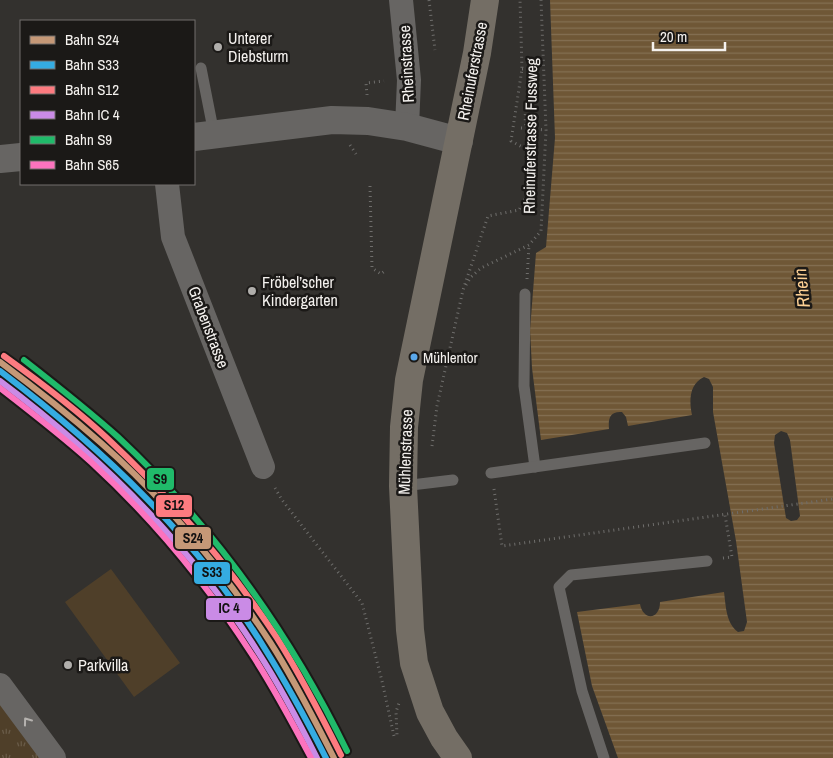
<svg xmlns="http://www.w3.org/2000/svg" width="833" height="758" font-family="'Archivo Narrow',sans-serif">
	<defs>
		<pattern id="park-tufts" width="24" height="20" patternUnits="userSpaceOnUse" patternTransform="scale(1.25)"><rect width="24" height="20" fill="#4f3f29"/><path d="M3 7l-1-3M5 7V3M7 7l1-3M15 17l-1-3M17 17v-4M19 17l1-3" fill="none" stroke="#695b48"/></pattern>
		<pattern id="water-rules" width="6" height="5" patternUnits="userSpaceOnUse" patternTransform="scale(1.25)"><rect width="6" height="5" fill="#6f5736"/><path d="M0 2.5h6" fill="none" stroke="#847053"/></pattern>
	</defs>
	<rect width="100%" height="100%" fill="#33312e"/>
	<path fill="#4f3f29" d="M111 569 180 663 134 697 65 602Z"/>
	<path fill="url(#park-tufts)" d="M0 699 44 758H0Z"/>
	<path fill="url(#water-rules)" fill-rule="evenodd" d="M550 0H833V758H618L592 686 577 612 640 604C643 621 660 620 660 602L724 592C726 607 726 623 738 632L744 631 747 622 736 541 713 412V387L709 379 704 377C689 384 689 401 692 415L628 426 626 417 622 412C610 411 608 418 609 429L541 440 532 368 530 330 536 253 546 247 555 138ZM781 431 787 433 790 440 800 516 797 520 791 521 786 518 774 443 775 435Z"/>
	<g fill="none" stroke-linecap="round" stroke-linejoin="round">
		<g stroke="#6f6e6c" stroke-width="3" stroke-dasharray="1 4" stroke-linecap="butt">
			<path d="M429 0 435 50"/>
			<path d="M522 69H531L532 85 525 116 526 128"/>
			<path d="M367 95 366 83 384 81"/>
			<path d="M521 128 546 130"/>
			<path d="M350 145 356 154"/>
			<path d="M370 186 372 268 381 274 386 270"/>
			<path d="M527 279 529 245"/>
			<path d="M466 285 471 277 481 268 529 245 541 231 546 130 541 0"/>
			<path d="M432 446 437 406 463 290 488 216 519 210 528 193 531 155 524 148 511 141 522 69 520 0"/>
			<path d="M275 488 282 500 362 603 382 681 394 736 397 735 396 712 399 703"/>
			<path d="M494 489 502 546 833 499"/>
			<path d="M723 558 732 557 725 515"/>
		</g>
		<g stroke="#676563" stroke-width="11">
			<path d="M201 68 214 134"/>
			<path d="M525 294 524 386 535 467"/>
			<path d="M491 473 705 443"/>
			<path d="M403 486 453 480"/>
			<path d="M604 758 582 691 559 587 571 575 707 561"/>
		</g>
		<g stroke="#676563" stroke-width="24">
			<path d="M401 0 409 80 407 127"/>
			<path d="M167 184 173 237 263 467"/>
			<path d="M0 685 54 758"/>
		</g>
		<g stroke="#676563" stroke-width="28">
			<path d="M194 137 332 120 368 121 407 127 459 141"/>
			<path d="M0 159 21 157"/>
		</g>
		<path stroke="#746e65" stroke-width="28" d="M458 758 444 738 430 712 414 663 410 630 403 486 404 427 409 380 477 53 485 0"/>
		<g stroke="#1b1917" stroke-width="10">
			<path id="rail-1" d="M0 362C35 388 68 414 101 443 166 500 222 569 270 642 294 679 314 719 334 758"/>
		</g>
		<g stroke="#1b1917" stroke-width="10">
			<path id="rail-2" d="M0 371C103 449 197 538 265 649 287 684 307 721 326 758"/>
		</g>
		<g stroke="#1b1917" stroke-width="10">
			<path id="rail-3" d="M4 356C40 382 76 409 108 439 172 499 229 565 277 638 301 676 321 715 341 755"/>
		</g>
		<g stroke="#1b1917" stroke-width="10">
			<path id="rail-4" d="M0 381C101 457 190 544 258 652 280 686 299 722 317 758"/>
		</g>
		<g stroke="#1b1917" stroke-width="10">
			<path id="rail-5" d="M24 360C56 385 88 410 118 437 215 528 289 632 347 751"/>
		</g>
		<g stroke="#1b1917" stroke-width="10">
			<path id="rail-6" d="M0 388C31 412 62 436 91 462 152 518 206 583 251 653 273 686 292 722 311 758"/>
		</g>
		<use href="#rail-1" stroke="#c59877" stroke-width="6"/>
		<use href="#rail-2" stroke="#35ace2" stroke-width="6"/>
		<use href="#rail-3" stroke="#fd7b80" stroke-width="6"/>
		<use href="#rail-4" stroke="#ca8be6" stroke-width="6"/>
		<use href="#rail-5" stroke="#20ba6a" stroke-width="6"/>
		<use href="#rail-6" stroke="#fc73be" stroke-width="6"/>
	</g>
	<defs><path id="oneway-chevron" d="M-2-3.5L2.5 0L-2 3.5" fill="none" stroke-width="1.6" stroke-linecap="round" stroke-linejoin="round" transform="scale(1.25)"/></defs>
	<use stroke="#b5b2af" href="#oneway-chevron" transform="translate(27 721) rotate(-126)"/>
	<g fill="#b0aeab" stroke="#1b1917" stroke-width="2">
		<circle cx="218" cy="47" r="5"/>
		<circle cx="252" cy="291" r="5"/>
		<circle cx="68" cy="665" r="5"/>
	</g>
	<circle fill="#5aa8eb" stroke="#1b1917" stroke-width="2" cx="414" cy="357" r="4.5"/>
	<g text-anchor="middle" stroke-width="5" stroke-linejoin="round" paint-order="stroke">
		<g font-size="15" fill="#f4f1ee" stroke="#1b1917" text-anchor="start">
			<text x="423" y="363">Mühlentor</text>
		</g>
		<g font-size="16" fill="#f4f1ee" stroke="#1b1917" text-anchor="start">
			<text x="228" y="44">Unterer<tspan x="228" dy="18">Diebsturm</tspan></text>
			<text x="262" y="288">Fröbel’scher<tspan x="262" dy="18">Kindergarten</tspan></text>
			<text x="78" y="671">Parkvilla</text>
		</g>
		<g font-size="16" fill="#f4f1ee" stroke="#1b1917">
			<text transform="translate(406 64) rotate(-93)" y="6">Rheinstrasse</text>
			<text transform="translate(472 71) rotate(-79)" y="6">Rheinuferstrasse</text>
			<text transform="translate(530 136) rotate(-89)" y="6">Rheinuferstrasse Fussweg</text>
			<text transform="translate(209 327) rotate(69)" y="6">Grabenstrasse</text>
			<text transform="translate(405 452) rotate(-88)" y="6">Mühlenstrasse</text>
		</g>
		<g font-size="18" font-style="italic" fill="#fdd094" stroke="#1b1917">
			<text transform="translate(802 288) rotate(-96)" y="6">Rhein</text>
		</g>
	</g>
	<g stroke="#1b1917" stroke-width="2">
		<rect x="146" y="467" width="29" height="24" rx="5" fill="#20ba6a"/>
		<rect x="155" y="494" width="38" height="24" rx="5" fill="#fd7b80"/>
		<rect x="174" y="526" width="38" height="24" rx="5" fill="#c59877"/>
		<rect x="193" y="561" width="38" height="24" rx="5" fill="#35ace2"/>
		<rect x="205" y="597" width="47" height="24" rx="5" fill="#ca8be6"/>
	</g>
	<g font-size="14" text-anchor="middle" font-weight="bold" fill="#111">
		<text x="160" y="484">S9</text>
		<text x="174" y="510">S12</text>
		<text x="193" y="543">S24</text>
		<text x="212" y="577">S33</text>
		<text x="229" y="613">IC 4</text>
	</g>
	<rect x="20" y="20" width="175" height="165" fill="#1b1917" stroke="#726f6d"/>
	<rect x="30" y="36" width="25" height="8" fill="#c59877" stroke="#726f6d"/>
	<text x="65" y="45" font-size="15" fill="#f4f1ee">Bahn S24</text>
	<rect x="30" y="61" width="25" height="8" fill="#35ace2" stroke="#726f6d"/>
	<text x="65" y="70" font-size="15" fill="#f4f1ee">Bahn S33</text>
	<rect x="30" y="86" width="25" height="8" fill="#fd7b80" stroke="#726f6d"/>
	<text x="65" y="95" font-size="15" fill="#f4f1ee">Bahn S12</text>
	<rect x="30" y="111" width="25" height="8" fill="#ca8be6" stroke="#726f6d"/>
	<text x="65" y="120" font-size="15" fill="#f4f1ee">Bahn IC 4</text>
	<rect x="30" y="136" width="25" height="8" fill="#20ba6a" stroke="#726f6d"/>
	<text x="65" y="145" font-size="15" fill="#f4f1ee">Bahn S9</text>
	<rect x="30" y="161" width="25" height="8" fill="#fc73be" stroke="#726f6d"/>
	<text x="65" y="170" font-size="15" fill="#f4f1ee">Bahn S65</text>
	<path d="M653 42v8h72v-8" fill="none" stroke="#f4f1ee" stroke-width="2.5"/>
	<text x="660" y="42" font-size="15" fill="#f4f1ee" stroke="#1b1917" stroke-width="4" paint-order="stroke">20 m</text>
</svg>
